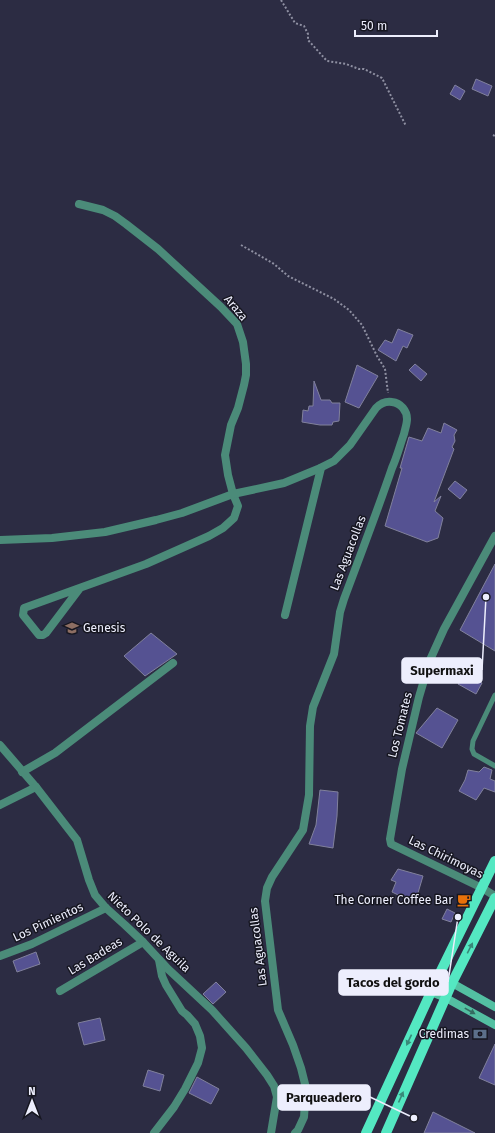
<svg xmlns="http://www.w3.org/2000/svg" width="495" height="1133" font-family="'Fira Sans',sans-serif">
	<rect width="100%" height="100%" fill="#2c2c43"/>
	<g fill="#555292" stroke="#81819c">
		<path d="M476 79 492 86 488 96 472 89Z"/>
		<path d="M455 85 465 91 460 100 450 94Z"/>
		<path d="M398 329 413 335 407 348 403 346 396 361 378 350 385 340 392 343Z"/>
		<path d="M415 364 427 374 421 381 409 370Z"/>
		<path d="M357 365 378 376 359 408 345 402Z"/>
		<path d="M314 381 321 400H330L332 403H340L339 421 333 422 332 425H320L302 422 303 410 308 411 309 406H313Z"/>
		<path d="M444 423 457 430 454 435 455 441 452 447 454 449 434 502 441 496 435 511 443 518 438 538 427 542 385 526 402 468H400L409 437 422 441 428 428 441 433Z"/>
		<path d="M455 481 467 490 460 499 448 489Z"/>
		<path d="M495 564V651L460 630Z"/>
		<path d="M151 633 177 654 145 676 124 656Z"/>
		<path d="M466 673 482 683 476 694 458 684Z"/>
		<path d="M437 708 458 720 442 748 416 733Z"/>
		<path d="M484 767 492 770 490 779 495 781V792L484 788 476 800 459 791 465 780 468 770 479 772Z"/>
		<path d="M320 790 338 792 337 816 333 848 309 844 316 825Z"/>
		<path d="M398 869 423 876 415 903 392 892 396 882 391 880Z"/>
		<path d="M447 909 455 913 451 922 442 919Z"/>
		<path d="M36 952 40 964 17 972 13 961Z"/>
		<path d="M216 982 226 992 213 1004 203 994Z"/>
		<path d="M100 1018 105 1040 84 1045 78 1023Z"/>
		<path d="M495 1044V1085L479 1078Z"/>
		<path d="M148 1070 164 1075 160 1091 143 1086Z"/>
		<path d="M197 1077 219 1089 211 1104 189 1093Z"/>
		<path d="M433 1112 475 1133H424Z"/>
	</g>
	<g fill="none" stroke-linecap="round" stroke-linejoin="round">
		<g stroke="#8f90a2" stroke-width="2" stroke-dasharray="2 2" stroke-linecap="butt">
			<path d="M281 0 295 23 304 26 308 34V40L327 61 346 64 359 69H364L382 78 406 126"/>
			<path d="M493 135 495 136"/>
			<path d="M241 245 274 264 288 276 334 299 349 310 362 325 377 356 382 364 385 369 388 393"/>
		</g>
		<path stroke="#4b8b79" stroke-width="5" d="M495 695 473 741 472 749 474 754 495 766"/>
		<g stroke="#4b8b79" stroke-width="8">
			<path d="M79 204 103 210 115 216 126 224 158 249 221 307 237 324 243 342 246 364V375L244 385 238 408 231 425 225 455 228 475 233 494 238 506 234 518 223 528 209 536 146 564 24 608 23 615 39 635H43L46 633 80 588"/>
			<path d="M495 536 444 629 430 660 419 697 402 769 390 839 391 844 482 888 495 896"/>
			<path d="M285 615 321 468"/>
			<path d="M0 745 36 787 77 840 89 880 95 895 106 908 125 925 143 942 168 969 212 1010 246 1048 267 1075 274 1086 277 1097 271 1133"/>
			<path d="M22 772 55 753 173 663"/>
			<path d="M0 805 36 787"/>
			<path d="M0 956 32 944 106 908"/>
			<path d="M60 991 143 942"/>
			<path d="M154 1133 174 1107 185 1089 198 1063 202 1048 200 1036 195 1024 187 1015 182 1011 166 985 162 976 159 960"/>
		</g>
		<path stroke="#4b8b79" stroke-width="8" d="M0 540 52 538 105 532 156 520 182 513 233 494 284 483 318 469 334 461 350 445 376 408C381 403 386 401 392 402 401 403 407 411 407 419 407 424 405 429 404 434 400 445 397 457 392 468 377 512 360 556 344 599L340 612 334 654 313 707 310 726 309 795 303 830 272 877 267 888 265 901 278 1010 293 1045 301 1068 306 1088 304 1117 298 1130 295 1133"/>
		<g stroke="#53c0a2" stroke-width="8">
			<path d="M438 977 452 983 495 1007"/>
			<path d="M431 992 446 998 495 1025"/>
		</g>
		<g stroke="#54e8c2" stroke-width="10">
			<path d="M366 1133 438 977 495 861"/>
			<path d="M386 1133 452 983 495 898"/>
		</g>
	</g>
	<defs><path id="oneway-solid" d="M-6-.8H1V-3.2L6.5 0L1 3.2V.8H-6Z"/></defs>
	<g fill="#388a79">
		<use href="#oneway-solid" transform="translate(470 948) rotate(-63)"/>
		<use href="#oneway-solid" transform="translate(409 1040) rotate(115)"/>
		<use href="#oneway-solid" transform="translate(401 1097) rotate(-66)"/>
	</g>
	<use fill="#346b61" href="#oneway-solid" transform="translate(470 1011) rotate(29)"/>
	<defs>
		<g id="school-bare" transform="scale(1.08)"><path d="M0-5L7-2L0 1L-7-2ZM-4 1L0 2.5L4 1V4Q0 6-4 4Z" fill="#8d6e63" stroke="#161620" stroke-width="2.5" paint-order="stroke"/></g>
		<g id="cafe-bare" transform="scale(1.08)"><path d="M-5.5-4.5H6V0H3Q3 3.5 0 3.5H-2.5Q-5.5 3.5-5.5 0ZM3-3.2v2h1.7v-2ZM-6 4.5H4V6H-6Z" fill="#e8710a" stroke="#161620" stroke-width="2.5" paint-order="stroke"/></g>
		<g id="bank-bare" transform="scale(1.08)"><path d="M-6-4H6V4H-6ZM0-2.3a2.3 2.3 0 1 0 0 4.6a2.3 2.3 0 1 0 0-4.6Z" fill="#5c6f8a" stroke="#161620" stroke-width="2.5" paint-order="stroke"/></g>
	</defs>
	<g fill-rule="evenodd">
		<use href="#school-bare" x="72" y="628"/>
		<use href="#cafe-bare" x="464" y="900"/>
		<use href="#bank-bare" x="480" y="1034"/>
	</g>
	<g text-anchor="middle" stroke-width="3" stroke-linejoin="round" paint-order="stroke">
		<g font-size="12" fill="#edeefd" stroke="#161620">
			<text transform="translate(236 308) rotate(50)" y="4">Araza</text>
			<text transform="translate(348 553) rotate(-69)" y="4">Las Aguacollas</text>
			<text transform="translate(400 725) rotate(-76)" y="4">Los Tomates</text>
			<text transform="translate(446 857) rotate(26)" y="4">Las Chirimoyas</text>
			<text transform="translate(48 922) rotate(-25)" y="4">Los Pimientos</text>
			<text transform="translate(149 932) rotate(44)" y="4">Nieto Polo de Aguila</text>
			<text transform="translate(258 947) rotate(-97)" y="4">Las Aguacollas</text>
			<text transform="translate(95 956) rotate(-31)" y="4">Las Badeas</text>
		</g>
		<g font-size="12" fill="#edeefd" stroke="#161620" text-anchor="end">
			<text x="83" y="632" text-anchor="start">Genesis</text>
			<text x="453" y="904">The Corner Coffee Bar</text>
			<text x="469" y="1038">Credimas</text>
		</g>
	</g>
	<path fill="none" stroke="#edeefd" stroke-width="1.5" d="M486 597L482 670M458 917L448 982M414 1118L370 1097"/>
	<g fill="#edeefd" stroke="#161620" stroke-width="1.5">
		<circle cx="486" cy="597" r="4"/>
		<circle cx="458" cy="917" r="4"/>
		<circle cx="414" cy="1118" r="4"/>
	</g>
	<g fill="#edeefd" stroke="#edeefd" stroke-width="1.5">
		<rect x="402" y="658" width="80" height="25" rx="4"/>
		<rect x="339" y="970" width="109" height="25" rx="4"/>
		<rect x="278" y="1085" width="92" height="25" rx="4"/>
	</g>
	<g font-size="13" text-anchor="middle" font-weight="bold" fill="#111">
		<text x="442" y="675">Supermaxi</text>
		<text x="393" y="987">Tacos del gordo</text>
		<text x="324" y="1102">Parqueadero</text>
	</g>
	<g transform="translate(32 1101)" stroke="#161620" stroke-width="3" paint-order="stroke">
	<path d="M0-3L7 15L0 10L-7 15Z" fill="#edeefd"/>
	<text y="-6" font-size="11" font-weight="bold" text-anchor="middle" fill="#edeefd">N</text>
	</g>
	<path d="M355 30v6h82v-6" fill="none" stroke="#edeefd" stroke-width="2"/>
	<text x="361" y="30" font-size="12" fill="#edeefd" stroke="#161620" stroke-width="3" paint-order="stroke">50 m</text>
</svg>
